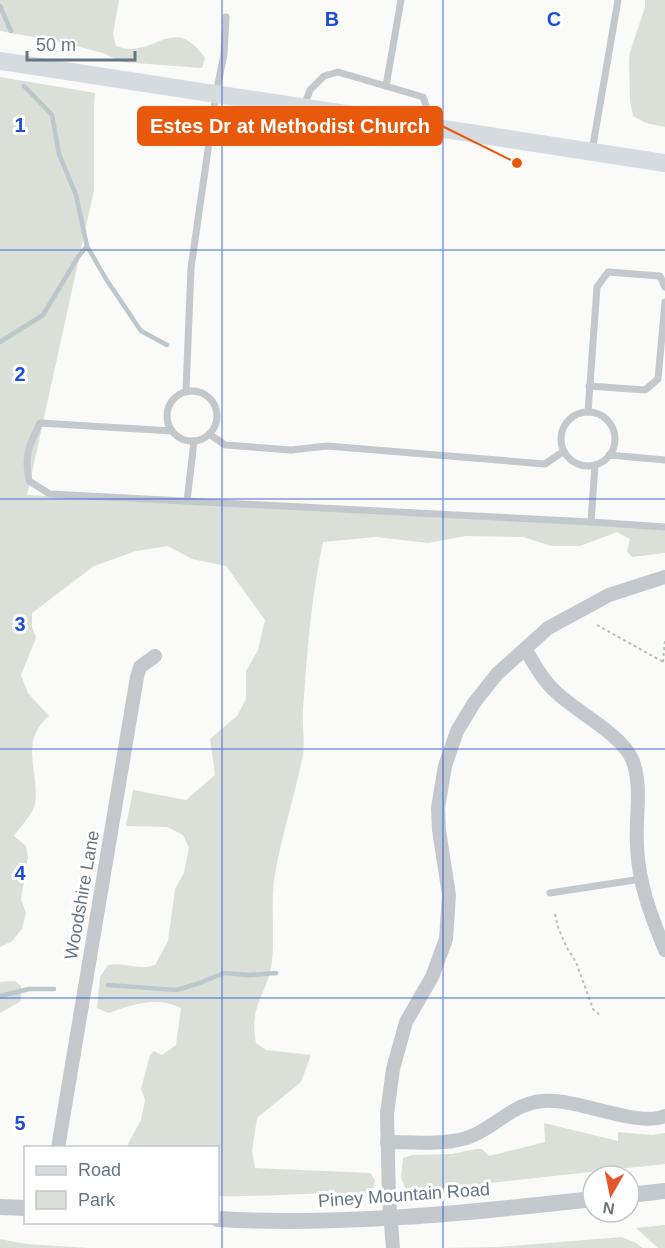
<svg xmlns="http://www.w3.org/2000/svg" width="665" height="1248" font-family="Helvetica,sans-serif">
	<rect width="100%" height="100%" fill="#fafaf8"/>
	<g fill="#dadfd7">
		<path d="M0 0H119L113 34 116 46C154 61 172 11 205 58L202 68 122 62 103 53 61 42 0 31Z"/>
		<path d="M645 0H665V127L646 123 633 116 630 101 629 60 630 52 645 7Z"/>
		<path d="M0 77 95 93 94 104V190L27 495 665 526V553L632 557 627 551 630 539 617 532 580 546H552L523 537 466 536 428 543 376 537 323 542C311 597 307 654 303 709 302 724 305 740 303 755 295 795 282 834 275 874 270 902 275 932 272 961 268 995 248 1005 256 1043L266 1050 311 1055 301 1082 257 1118 252 1151 255 1168 370 1173 375 1180 371 1197C356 1198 343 1193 329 1193 292 1194 255 1197 218 1196V1148L128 1147V1144L141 1120 145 1100 141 1089 150 1055 154 1051 162 1055 176 1045 181 1008C158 996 132 1004 109 1013L97 1008 100 977 108 965C126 962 137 971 155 965L168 941 175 889 184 873 189 848 183 835 167 827 126 826 133 790 186 800 215 775 210 739 237 716 246 699V671L258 650 265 620 226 566 192 559 168 546 136 551 94 566 32 613V627L36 638 21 675 28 693 49 716C18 743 40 771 35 804 33 814 20 827 14 836L26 846 28 857 21 899 26 913 22 929 12 941 0 947Z"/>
		<path d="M15 981 21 986V1001L0 1013V982Z"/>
		<path d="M544 1123 618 1141V1132L652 1135 665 1133V1164L407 1192 401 1178 403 1158 412 1155 452 1154 476 1149H482L489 1156 545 1142Z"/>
		<path d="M665 1225V1248H658L636 1228Z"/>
		<path d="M622 1237 636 1243 643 1248H442L499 1247Z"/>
		<path d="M0 1239 26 1244 88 1248H0Z"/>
	</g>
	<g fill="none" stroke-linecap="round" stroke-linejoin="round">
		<g stroke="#bbc7cb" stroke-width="4.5">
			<path d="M0 6 11 31"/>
			<path d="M24 86 52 115 59 154 76 195 87 246 106 279 141 331 167 345"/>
			<path d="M0 342 43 315 78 257 87 246"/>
			<path d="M108 985 176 990 197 984 224 973 250 975 276 973"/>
			<path d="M0 996 29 989H54"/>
		</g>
		<g stroke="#bbbfc2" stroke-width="2" stroke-dasharray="3 3" stroke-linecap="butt">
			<path d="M597 625 665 663"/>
			<path d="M663 662 665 640"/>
			<path d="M555 914 558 927 567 948 576 962 593 1009 601 1016"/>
		</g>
		<g stroke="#c3c8cc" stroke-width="7">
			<path d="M386 86 401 0"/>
			<path d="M304 106 310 90 324 76 338 72 423 97 433 124"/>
			<path d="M592 151 618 0"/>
			<path d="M589 386 645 390 658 379 665 302"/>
			<circle cx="192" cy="416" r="25"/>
			<path d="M186 391 191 268 216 94 224 54 226 17"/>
			<path d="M588 412 597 287 608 272 660 276 665 287"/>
			<circle cx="588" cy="439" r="27"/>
			<path d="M172 431 40 423C29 445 24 455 29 481L50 494 591 522 595 465"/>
			<path d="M209 434 225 445 291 450 327 446 545 464 564 451"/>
			<path d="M609 455 665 460"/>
			<path d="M187 501 194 441"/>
			<path d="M591 522 665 527"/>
			<path d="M550 893 641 879"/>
		</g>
		<g stroke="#c3c8cc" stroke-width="14">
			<path d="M525 649C535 665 543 681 557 693 577 712 622 735 632 759 643 786 635 817 637 845 638 882 651 916 665 950"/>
			<path d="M387 1142C412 1142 452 1146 474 1135 498 1124 515 1103 543 1101 579 1098 637 1128 665 1116"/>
			<path d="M58 1148 137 677 140 667 155 656"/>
			<path d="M393 1248 389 1200 387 1114 393 1069 406 1022 432 977 446 939 449 895 439 830 438 808 445 766 457 731 474 703 497 674 548 628 609 595 665 577"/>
		</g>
		<g stroke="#c3c8cc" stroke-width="16">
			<path d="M629 1195 665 1191"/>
			<path d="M0 1207 26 1208"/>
			<path d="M218 1219C343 1226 468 1213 593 1199"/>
		</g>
		<path stroke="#d6dbdf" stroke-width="18" d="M0 61 665 163"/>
	</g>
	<path fill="none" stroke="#1d4ed8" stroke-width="1.5" stroke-opacity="0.55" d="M222 0V1248M443 0V1248M0 250H665M0 499H665M0 749H665M0 998H665"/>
	<g text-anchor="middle" stroke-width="6" stroke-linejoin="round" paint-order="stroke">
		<g font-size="18" fill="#657683" stroke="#fff">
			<text transform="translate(82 895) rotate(-80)" y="6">Woodshire Lane</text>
			<text transform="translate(404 1195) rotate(-4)" y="6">Piney Mountain Road</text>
		</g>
	</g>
	<g font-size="20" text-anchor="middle" font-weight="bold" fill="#1d4ed8" stroke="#fff" stroke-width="6" stroke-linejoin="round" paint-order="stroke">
		<text x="332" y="26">B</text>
		<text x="554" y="26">C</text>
		<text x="20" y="132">1</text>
		<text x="20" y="381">2</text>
		<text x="20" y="631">3</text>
		<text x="20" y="880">4</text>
		<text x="20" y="1130">5</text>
	</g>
	<path fill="none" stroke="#e8590c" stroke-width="2" d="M517 163L442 126"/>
	<circle fill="#e8590c" stroke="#fff" stroke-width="2" cx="517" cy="163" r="6"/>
	<rect fill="#e8590c" stroke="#e8590c" stroke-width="2" x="138" y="107" width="304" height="38" rx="6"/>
	<g font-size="20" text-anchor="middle" font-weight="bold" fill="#fff">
		<text x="290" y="133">Estes Dr at Methodist Church</text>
	</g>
	<rect x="24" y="1146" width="195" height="78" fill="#ffffff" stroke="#c1c8cd" stroke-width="1.5"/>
	<rect x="36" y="1166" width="30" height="9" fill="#d6dbdf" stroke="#c1c8cd" stroke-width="1.5"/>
	<text x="78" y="1176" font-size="18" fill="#657683">Road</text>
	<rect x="36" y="1191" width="30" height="18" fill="#dadfd7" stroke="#c1c8cd" stroke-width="1.5"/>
	<text x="78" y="1206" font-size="18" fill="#657683">Park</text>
	<g transform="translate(611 1194) rotate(189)"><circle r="28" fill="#ffffff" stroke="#c1c8cd" stroke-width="1.5"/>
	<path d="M0-4.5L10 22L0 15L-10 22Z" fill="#e4572e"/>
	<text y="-9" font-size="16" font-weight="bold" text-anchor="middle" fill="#657683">N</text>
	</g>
	<path d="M27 51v9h108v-9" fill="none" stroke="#657683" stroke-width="3"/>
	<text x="36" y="51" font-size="18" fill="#657683" stroke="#ffffff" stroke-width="4.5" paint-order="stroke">50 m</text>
</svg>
